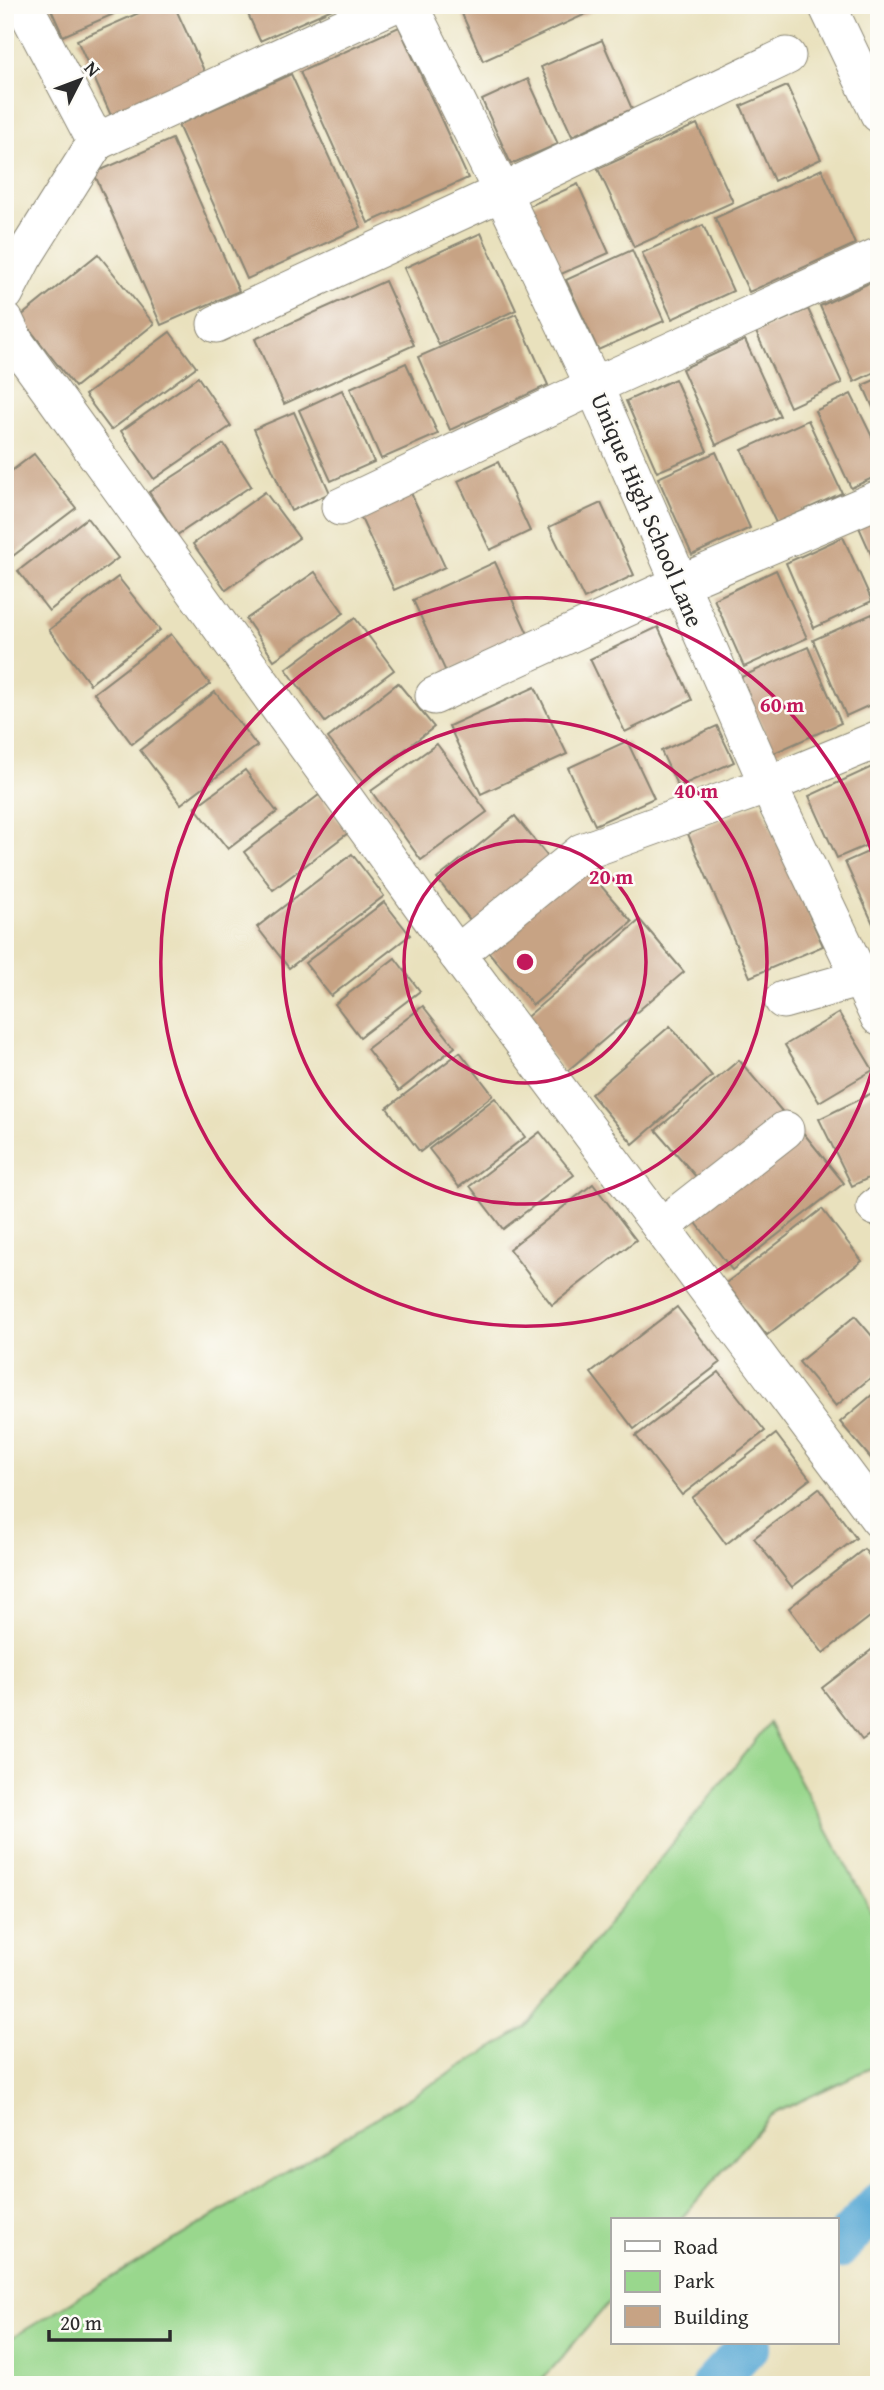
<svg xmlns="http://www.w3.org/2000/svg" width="884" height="2390" font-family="'Gentium Book Plus',serif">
	<rect width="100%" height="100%" fill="#fdfcf7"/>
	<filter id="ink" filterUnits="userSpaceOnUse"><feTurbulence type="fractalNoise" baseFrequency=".0143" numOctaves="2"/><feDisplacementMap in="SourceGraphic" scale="14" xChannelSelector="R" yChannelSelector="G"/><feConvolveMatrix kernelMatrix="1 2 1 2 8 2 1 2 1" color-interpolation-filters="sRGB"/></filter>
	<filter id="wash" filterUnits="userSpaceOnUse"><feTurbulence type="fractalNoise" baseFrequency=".00686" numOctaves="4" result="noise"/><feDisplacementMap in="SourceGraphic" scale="28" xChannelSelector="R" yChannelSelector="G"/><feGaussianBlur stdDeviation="1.57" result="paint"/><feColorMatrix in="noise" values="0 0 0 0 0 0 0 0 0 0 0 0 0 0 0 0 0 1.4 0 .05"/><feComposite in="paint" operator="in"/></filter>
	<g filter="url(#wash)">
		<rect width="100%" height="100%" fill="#e9e1bd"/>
		<path fill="#99d78d" stroke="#62815c" stroke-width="2" d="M769 1723 879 1926V2064L771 2115 680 2220H613V2298L538 2385H5V2342L525 2028Z"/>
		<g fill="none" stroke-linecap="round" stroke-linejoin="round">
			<g stroke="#5baad5" stroke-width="42">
				<path d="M837 2249 879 2203"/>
				<path d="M712 2385 751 2343"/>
			</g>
		</g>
		<g id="blocks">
			<g fill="#c7a384">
				<path d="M49 5H112L116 13 63 36Z"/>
				<path d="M157 5H174L207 77 113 120 77 40Z"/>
				<path d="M244 5H341L260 41Z"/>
				<path d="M458 5H596L597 9 483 61Z"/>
				<path d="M399 27 468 178 368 223 300 72Z"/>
				<path d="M602 40 632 109 572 136 541 67Z"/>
				<path d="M291 74 361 227 247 279 178 125Z"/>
				<path d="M528 79 558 144 511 164 482 100Z"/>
				<path d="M787 86 821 159 774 181 741 106Z"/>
				<path d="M697 124 733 202 634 247 598 169Z"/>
				<path d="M172 139 239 291 161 325 94 173Z"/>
				<path d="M822 169 855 244 749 292 715 218Z"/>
				<path d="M578 184 609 253 552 278 520 210Z"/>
				<path d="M703 225 733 291 672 319 642 253Z"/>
				<path d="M481 233 516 310 439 345 404 268Z"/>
				<path d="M632 250 664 321 598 350 566 280Z"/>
				<path d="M98 254 154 324 75 387 20 317Z"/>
				<path d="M385 281 414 345 284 404 255 339Z"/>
				<path d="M869 283 879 305V370L854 382 820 306Z"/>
				<path d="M808 309 842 383 790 407 756 332Z"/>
				<path d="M516 314 548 385 450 430 418 357Z"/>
				<path d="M170 332 196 367 111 430 85 395Z"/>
				<path d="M745 340 780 416 716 445 682 369Z"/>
				<path d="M406 363 438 434 381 459 350 388Z"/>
				<path d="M198 377 231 426 154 479 121 431Z"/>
				<path d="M879 378V421L863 385Z"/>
				<path d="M675 379 707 451 657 472 626 401Z"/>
				<path d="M342 390 374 462 331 481 299 410Z"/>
				<path d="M851 394 879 451V475L851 488 815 411Z"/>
				<path d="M294 412 330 493 291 511 254 429Z"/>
				<path d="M808 420 842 493 776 523 742 450Z"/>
				<path d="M224 444 251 486 177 535 149 492Z"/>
				<path d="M716 452 750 528 692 555 658 478Z"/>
				<path d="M34 454 76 508 5 562V476Z"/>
				<path d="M498 462 530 531 490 550 458 481Z"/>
				<path d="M265 492 299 538 226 590 193 544Z"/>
				<path d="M411 493 445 567 394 590 360 516Z"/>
				<path d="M601 503 634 575 584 599 549 527Z"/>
				<path d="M879 516V572L858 525Z"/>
				<path d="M87 518 118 558 49 611 18 571Z"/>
				<path d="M843 537 872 601 814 628 786 563Z"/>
				<path d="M495 562 528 634 446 672 413 600Z"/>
				<path d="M776 570 807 638 744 667 714 599Z"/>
				<path d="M315 572 344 613 274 660 246 619Z"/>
				<path d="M118 577 160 630 90 684 49 630Z"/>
				<path d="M872 614 879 628V701L846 716 813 640Z"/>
				<path d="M355 618 394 670 325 722 286 669Z"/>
				<path d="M658 627 692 700 625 732 590 659Z"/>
				<path d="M171 634 210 684 132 744 94 693Z"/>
				<path d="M808 647 841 723 774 753 739 678Z"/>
				<path d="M398 683 434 727 363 782 328 738Z"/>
				<path d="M535 687 567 754 481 794 449 726Z"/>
				<path d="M215 692 257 746 181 804 140 750Z"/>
				<path d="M717 726 734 762 678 787 661 751Z"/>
				<path d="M627 741 654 798 595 825 568 768Z"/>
				<path d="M437 744 487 812 421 860 371 791Z"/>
				<path d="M874 766 879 776V840L837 858 809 796Z"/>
				<path d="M245 770 277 812 228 849 195 807Z"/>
				<path d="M319 795 348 833 273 890 244 852Z"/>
				<path d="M760 803 823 946 750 977 688 834Z"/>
				<path d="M515 816 553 863 475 926 437 879Z"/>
				<path d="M879 847V927L875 928 845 862Z"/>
				<path d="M352 854 384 896 289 968 257 927Z"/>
				<path d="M584 866 632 922 533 1005 486 949Z"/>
				<path d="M384 902 410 935 331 996 305 963Z"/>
				<path d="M640 920 684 972 566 1072 522 1021Z"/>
				<path d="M395 958 420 991 360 1037 335 1004Z"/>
				<path d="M423 1006 455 1047 399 1091 367 1049Z"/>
				<path d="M839 1013 873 1070 819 1102 785 1045Z"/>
				<path d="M670 1026 712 1076 633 1144 591 1094Z"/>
				<path d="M460 1052 493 1095 420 1152 387 1108Z"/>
				<path d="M739 1060 786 1116 704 1186 656 1130Z"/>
				<path d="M874 1092 879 1101V1173L852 1186 819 1119Z"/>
				<path d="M495 1098 525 1137 459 1187 429 1149Z"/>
				<path d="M801 1130 844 1183 732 1270 691 1216Z"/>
				<path d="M540 1132 574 1175 503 1229 470 1186Z"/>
				<path d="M593 1184 636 1240 552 1305 509 1249Z"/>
				<path d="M822 1209 862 1261 767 1335 726 1283Z"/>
				<path d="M677 1307 720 1363 634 1429 591 1373Z"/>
				<path d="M855 1316 879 1344V1371L836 1406 799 1362Z"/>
				<path d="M719 1372 765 1431 682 1495 636 1436Z"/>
				<path d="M879 1389V1468L840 1422Z"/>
				<path d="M776 1434 810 1479 726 1544 692 1498Z"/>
				<path d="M819 1488 856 1538 792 1587 754 1538Z"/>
				<path d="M864 1549 879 1568V1610L823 1653 789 1608Z"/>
				<path d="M879 1644V1728L862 1740 822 1688Z"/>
			</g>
		</g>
	</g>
	<g filter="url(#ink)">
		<use href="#blocks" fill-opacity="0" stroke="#8a8674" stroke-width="2"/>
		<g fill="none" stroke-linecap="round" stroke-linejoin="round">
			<g stroke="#8a8674" stroke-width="39">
				<g id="minor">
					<path d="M409 5 502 192 594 386 768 785 879 1017"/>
					<path d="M827 5 879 114"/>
					<path d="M96 142 392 5"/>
					<path d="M5 293 23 258 96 142 24 5"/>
					<path d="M5 321 15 342 457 954 879 1519"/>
					<path d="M216 324 502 192 787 56"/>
					<path d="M340 507 594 386 879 256"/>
					<path d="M434 696 679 584 879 499"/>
					<path d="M457 954 582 852 768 785 879 739"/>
					<path d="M783 1000 861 978 879 970"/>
					<path d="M875 1207 879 1206"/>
					<path d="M661 1227 785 1130"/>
				</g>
			</g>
			<use href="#minor" stroke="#fff" stroke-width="37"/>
		</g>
	</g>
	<g fill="none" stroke="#c2185b" stroke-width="3.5">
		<circle cx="525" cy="962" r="121"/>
		<circle cx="525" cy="962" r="242"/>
		<path d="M878 1050A364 364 0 1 1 878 874"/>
	</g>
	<g text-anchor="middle" stroke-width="5" stroke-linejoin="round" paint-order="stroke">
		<g font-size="24" fill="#2b2b2b" stroke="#fdfcf7">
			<text transform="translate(647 510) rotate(67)" y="8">Unique High School Lane</text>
		</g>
	</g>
	<circle cx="525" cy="962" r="10" fill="#c2185b" stroke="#fdfcf7" stroke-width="3.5"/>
	<g font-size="21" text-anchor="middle" font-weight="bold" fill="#c2185b" stroke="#fdfcf7" stroke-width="5" stroke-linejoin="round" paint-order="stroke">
		<text x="782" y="712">60 m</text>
		<text x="696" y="798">40 m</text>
		<text x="611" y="884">20 m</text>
	</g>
	<rect width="884" height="2390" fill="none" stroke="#fdfcf7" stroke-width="28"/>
	<rect x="611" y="2218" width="228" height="126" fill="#fdfcf7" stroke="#a9a8a5" stroke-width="2"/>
	<rect x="625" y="2241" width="35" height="10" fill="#ffffff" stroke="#a9a8a5" stroke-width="2"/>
	<text x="674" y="2254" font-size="21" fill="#2b2b2b">Road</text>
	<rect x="625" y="2271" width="35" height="21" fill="#99d78d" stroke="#a9a8a5" stroke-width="2"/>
	<text x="674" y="2288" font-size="21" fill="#2b2b2b">Park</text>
	<rect x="625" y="2306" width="35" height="21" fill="#c7a384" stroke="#a9a8a5" stroke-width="2"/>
	<text x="674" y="2324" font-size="21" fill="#2b2b2b">Building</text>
	<g transform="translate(80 80) rotate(48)" stroke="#fdfcf7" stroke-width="5" paint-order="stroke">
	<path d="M0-5L12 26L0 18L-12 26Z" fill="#2b2b2b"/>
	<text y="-10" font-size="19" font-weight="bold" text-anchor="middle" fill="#2b2b2b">N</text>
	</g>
	<path d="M49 2330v10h121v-10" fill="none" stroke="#2b2b2b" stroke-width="3.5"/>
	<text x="60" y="2330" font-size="21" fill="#2b2b2b" stroke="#fdfcf7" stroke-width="5" paint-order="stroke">20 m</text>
</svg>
